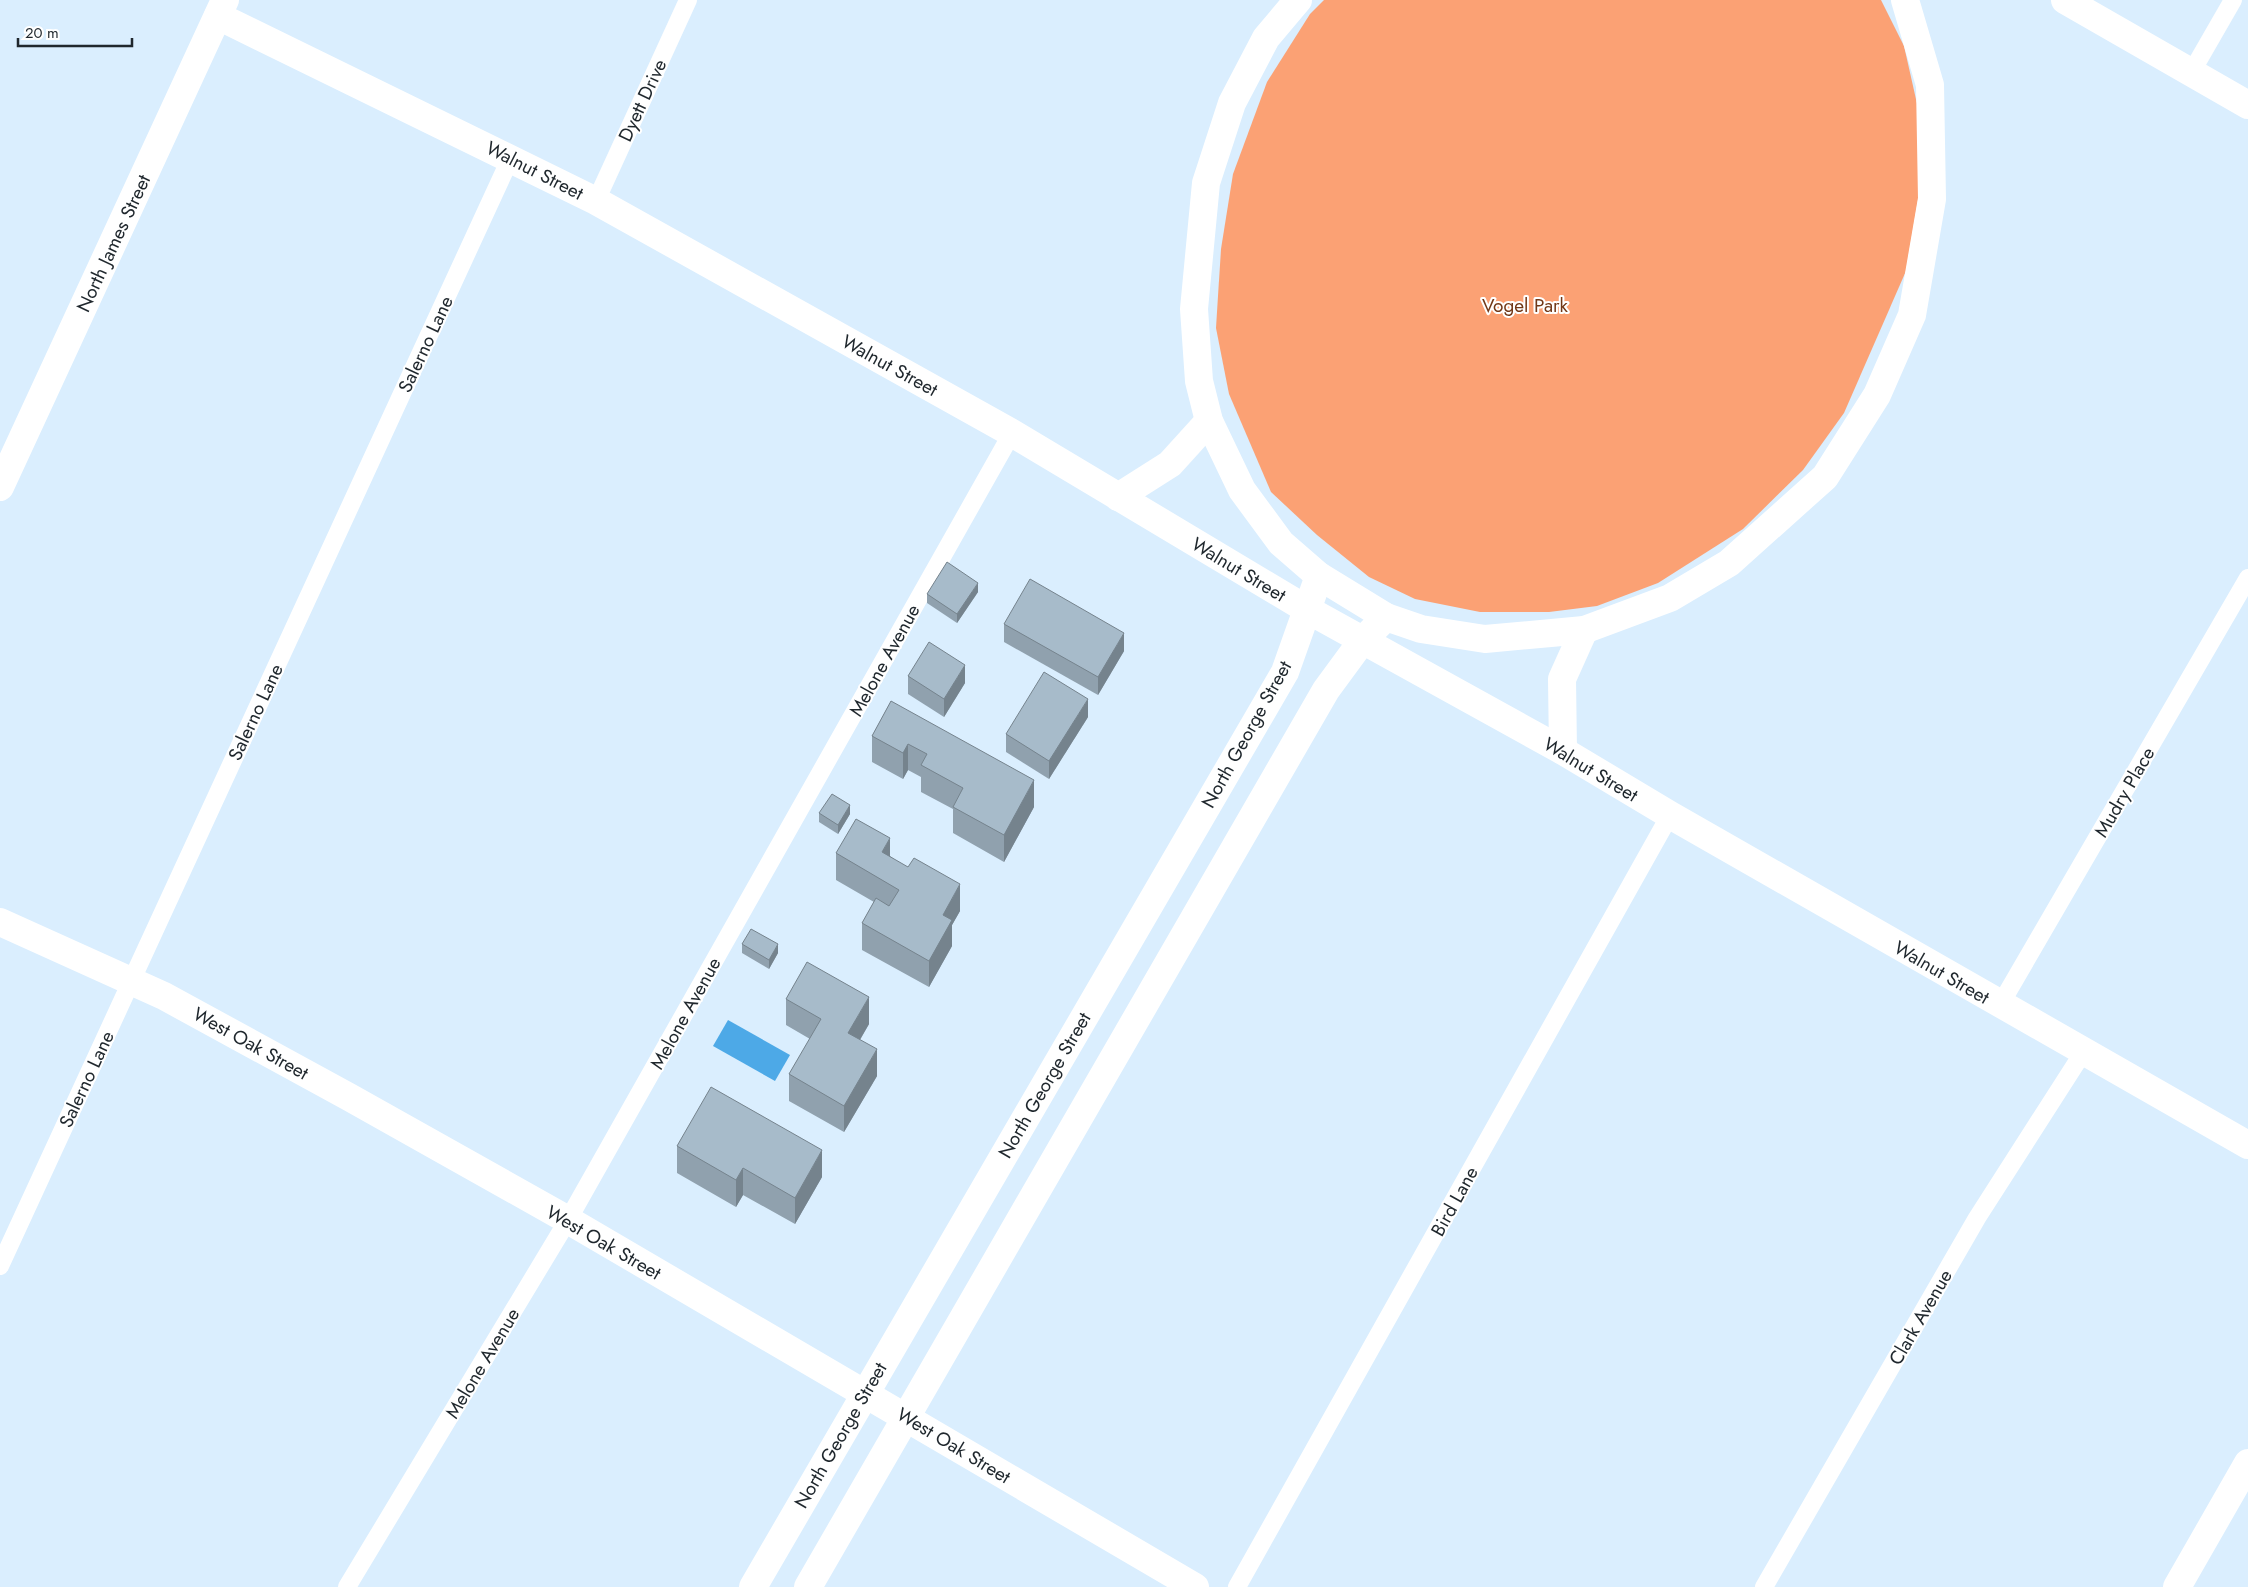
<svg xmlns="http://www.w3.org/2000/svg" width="2248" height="1587" font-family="Jost,sans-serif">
	<rect width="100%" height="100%" fill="#daeefe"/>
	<path fill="#fba174" d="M1324 0H1881L1904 46 1920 117 1919 194 1906 271 1844 413 1803 470 1743 529 1658 583 1597 606 1549 612H1480L1415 599 1369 577 1317 535 1271 492 1229 394 1216 328 1221 249 1233 174 1267 82 1310 14Z"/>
	<path fill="#4da9e7" d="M728 1020 790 1055 775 1081 713 1046Z"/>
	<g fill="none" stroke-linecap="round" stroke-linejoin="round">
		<g stroke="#fff" stroke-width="18">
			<path d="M2191 73 2233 0"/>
			<path d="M596 201 688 0"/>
			<path d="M2000 1005 2248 578"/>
			<path d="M0 1266 511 157"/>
			<path d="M347 1587 568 1220 1012 433"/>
			<path d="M1237 1587 1670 815"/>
			<path d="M1764 1587 1977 1218 2084 1051"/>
		</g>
		<g stroke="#fff" stroke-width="28">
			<path d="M2065 0 2248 105"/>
			<path d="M218 16 596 201 1012 433 1308 610 1563 751 1670 815 2248 1145"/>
			<path d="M1118 497 1170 464 1209 421"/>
			<path d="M1563 751 1562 679 1584 630"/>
			<path d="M0 922 164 996 349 1097 568 1220 1195 1587"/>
		</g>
		<g stroke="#fff" stroke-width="28">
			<path d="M1298 0 1266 38 1232 103 1206 183 1194 309 1199 381 1209 421 1242 490 1281 543 1319 576 1386 617 1421 629 1485 639 1584 630 1670 598 1729 563 1825 477 1877 395 1912 315 1932 199 1930 85 1905 0"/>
			<path d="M0 487 225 0"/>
			<path d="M753 1587 1285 672 1319 576"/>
			<path d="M808 1587 1326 690 1362 641 1386 617"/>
			<path d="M2177 1587 2248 1463"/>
		</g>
	</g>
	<g fill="#90a1ae">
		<path d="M978 592 957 623 927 603V594Z"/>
		<path d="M1004 624 1124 651 1098 695 1004 642Z"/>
		<path d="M908 676 965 683 944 717 908 694Z"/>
		<path d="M891 701 1034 807 1004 862 953 833V809L921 792V777L908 770 903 779 872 762V736Z"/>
		<path d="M1088 717 1049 779 1006 752V734Z"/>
		<path d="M819 813 850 814 838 834 819 822Z"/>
		<path d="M836 853 890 856 960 911 952 925V946L929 987 862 950V923L874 902 836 880Z"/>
		<path d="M742 944 778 953 769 969 742 953Z"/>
		<path d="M786 999 869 1024 860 1040 877 1076 844 1132 789 1101V1074L810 1039 786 1025Z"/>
		<path d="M677 1146 822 1177 795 1224 743 1195 736 1207 677 1173Z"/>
	</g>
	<g fill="#75838d">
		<path d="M978 583V592L957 623V614Z"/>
		<path d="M1124 633V651L1098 695V677Z"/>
		<path d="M965 665V683L944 717V699Z"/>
		<path d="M1088 699V717L1049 779V761Z"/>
		<path d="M908 744V770L903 779V753Z"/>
		<path d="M1034 780V807L1004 862V835Z"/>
		<path d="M850 805V814L838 834V825Z"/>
		<path d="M890 838V864L882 852Z"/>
		<path d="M960 884V911L952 925V946L929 987V961L943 915Z"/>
		<path d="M778 944V953L769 969V960Z"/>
		<path d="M869 997V1024L848 1060V1033Z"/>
		<path d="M877 1049V1076L844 1132V1106Z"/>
		<path d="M822 1150V1177L795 1224V1198Z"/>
		<path d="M743 1168V1195L736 1207V1180Z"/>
	</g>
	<g fill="#a7bbca" stroke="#75838d">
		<path d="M947 562 978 583 957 614 927 594Z"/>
		<path d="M1030 579 1124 633 1098 677 1004 624Z"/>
		<path d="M929 642 965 665 944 699 908 676Z"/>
		<path d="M1044 672 1088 699 1049 761 1006 734Z"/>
		<path d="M891 701 1034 780 1004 835 953 807 963 788 921 765 927 754 908 744 903 753 872 736Z"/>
		<path d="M832 794 850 805 838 825 819 813Z"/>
		<path d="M856 819 890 838 882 852 908 867 914 858 960 884 943 915 952 920 929 961 862 923 876 898 889 906 899 890 836 853Z"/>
		<path d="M751 929 778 944 769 960 742 944Z"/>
		<path d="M807 962 869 997 848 1033 877 1049 844 1106 789 1074 821 1019 786 999Z"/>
		<path d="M711 1087 822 1150 795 1198 743 1168 736 1180 677 1146Z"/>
	</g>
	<g text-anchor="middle" stroke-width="4" stroke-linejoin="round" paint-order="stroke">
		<g font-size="19" fill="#1f272d" stroke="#fff">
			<text transform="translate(642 100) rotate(-65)" y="7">Dyett Drive</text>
			<text transform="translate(535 170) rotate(27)" y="7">Walnut Street</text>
			<text transform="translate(113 243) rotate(-65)" y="7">North James Street</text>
			<text transform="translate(425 344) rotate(-65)" y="7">Salerno Lane</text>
			<text transform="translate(890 365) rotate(29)" y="7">Walnut Street</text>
			<text transform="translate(1239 569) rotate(31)" y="7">Walnut Street</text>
			<text transform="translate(884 660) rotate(-61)" y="7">Melone Avenue</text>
			<text transform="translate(255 712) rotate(-65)" y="7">Salerno Lane</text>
			<text transform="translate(1246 734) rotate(-61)" y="7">North George Street</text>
			<text transform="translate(1591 769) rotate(31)" y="7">Walnut Street</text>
			<text transform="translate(2124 792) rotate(-60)" y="7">Mudry Place</text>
			<text transform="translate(1942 972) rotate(30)" y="7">Walnut Street</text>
			<text transform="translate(685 1013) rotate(-61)" y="7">Melone Avenue</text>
			<text transform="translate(251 1043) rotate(29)" y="7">West Oak Street</text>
			<text transform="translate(86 1079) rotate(-65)" y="7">Salerno Lane</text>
			<text transform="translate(1044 1085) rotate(-60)" y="7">North George Street</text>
			<text transform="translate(1454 1201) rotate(-61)" y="7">Bird Lane</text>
			<text transform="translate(604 1242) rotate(30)" y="7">West Oak Street</text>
			<text transform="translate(1920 1317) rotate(-60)" y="7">Clark Avenue</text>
			<text transform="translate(482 1363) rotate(-59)" y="7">Melone Avenue</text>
			<text transform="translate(840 1435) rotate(-60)" y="7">North George Street</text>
			<text transform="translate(954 1445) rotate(31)" y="7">West Oak Street</text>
		</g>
		<g font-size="19" fill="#723817" stroke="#fff">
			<text x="1525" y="312">Vogel Park</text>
		</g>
	</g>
	<path d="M18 38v8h114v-8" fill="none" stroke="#1f272d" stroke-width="2.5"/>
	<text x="25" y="38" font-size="15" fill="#1f272d" stroke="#ffffff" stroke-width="4" paint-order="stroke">20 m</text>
</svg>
